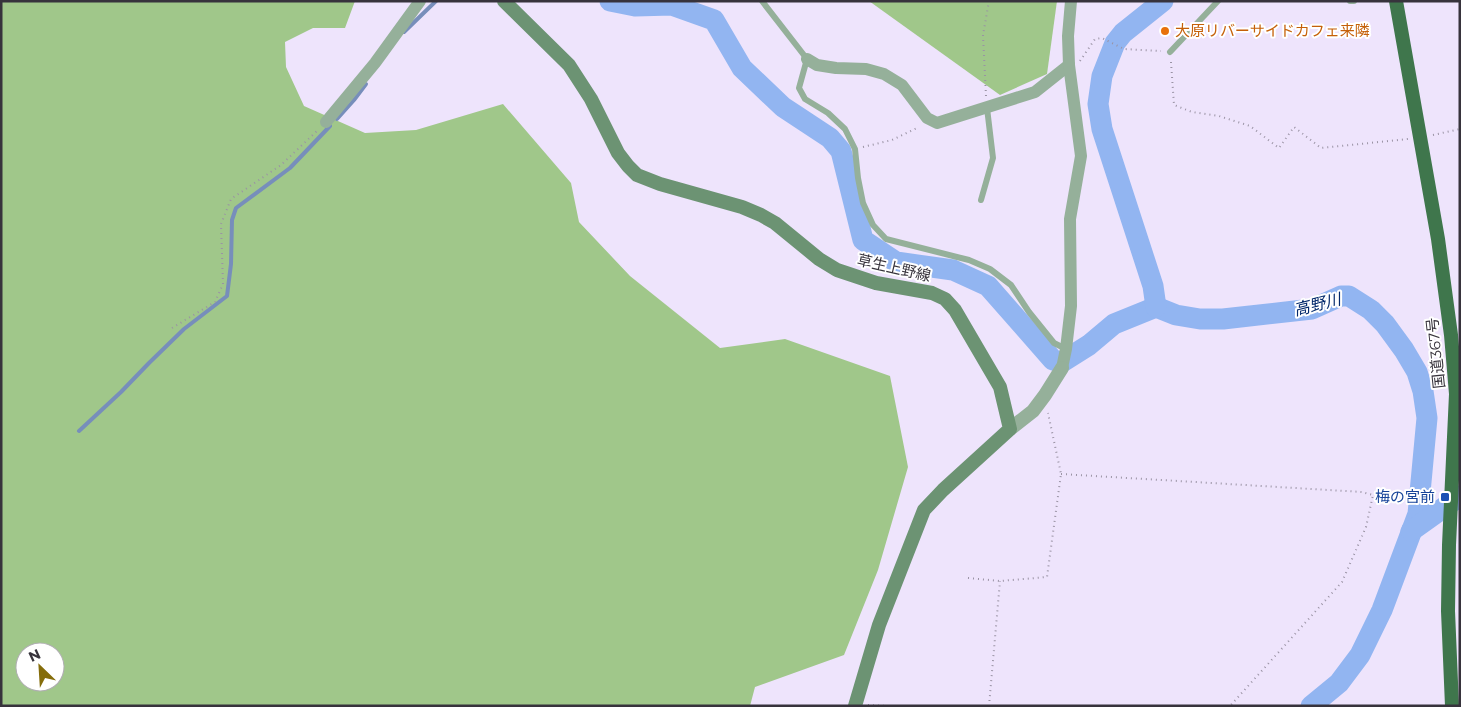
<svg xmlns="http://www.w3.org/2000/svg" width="1461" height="707" font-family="Montserrat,'Noto Sans JP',sans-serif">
	<rect width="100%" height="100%" fill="#eee4fc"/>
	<g fill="#a0c78a" fill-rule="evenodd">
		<path d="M1 1H355L345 28H313L285 42 286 67 304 106 365 133 416 130 503 104 571 183 579 222 630 276 720 348 785 339 890 376 908 467 878 570 844 655 755 687 750 706H1ZM25 652H55V682H25Z"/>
		<path d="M869 1H1057L1047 74 1000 95Z"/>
	</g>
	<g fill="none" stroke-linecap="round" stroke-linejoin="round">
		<g stroke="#778ebb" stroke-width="4">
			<path d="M404 32 436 1"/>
			<path d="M337 119 354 100 366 84"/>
			<path d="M79 431 121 392 149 363 184 329 227 296 231 264 232 220 236 208 290 168 330 126"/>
		</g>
		<g stroke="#92b5f1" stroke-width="21">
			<path d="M610 1 635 6 672 5 714 20 742 68 783 107 830 138 841 151 863 240 896 262 953 270 988 286 1053 360 1062 362 1089 345 1114 324 1156 307"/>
			<path d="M1156 307 1176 315 1200 319H1223L1312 309 1341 296H1349L1371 310 1385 324 1404 350 1417 372 1423 391 1427 418 1418 514 1382 610 1360 655 1339 683 1311 706"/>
			<path d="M1156 307 1153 286 1102 129 1098 104 1102 76 1115 43 1123 33 1163 1"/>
			<path d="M1411 531 1460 496"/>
		</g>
		<g stroke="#9a93a4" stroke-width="2" stroke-dasharray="1 4" stroke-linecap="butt">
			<path d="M1080 61 1095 39 1102 38 1124 49 1161 51"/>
			<path d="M1171 62 1174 105 1192 112 1219 116 1250 126 1279 148 1294 127 1321 148 1408 139"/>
			<path d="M986 96 983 35 989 1"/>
			<path d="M1433 135 1460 129"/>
			<path d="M863 147 892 140 919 127"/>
			<path d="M172 328 215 302 223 284 221 224 231 199 281 165 318 130"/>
			<path d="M1061 474 1362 492 1373 495 1366 527 1342 582 1230 706"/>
			<path d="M968 578 1000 581 1047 577 1061 474 1048 413"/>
			<path d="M868 705 889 706"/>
			<path d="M989 706 1000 581"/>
		</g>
		<g stroke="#95b09a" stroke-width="6">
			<path d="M762 1 807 59 799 88 805 99 828 113 845 129 855 149 858 178 863 203 873 225 886 239 969 260 990 269 1011 285 1029 312 1054 343 1066 349"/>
			<path d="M1350 1H1354"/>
			<path d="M1170 52 1218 1"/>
			<path d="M981 200 993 158 987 108"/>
		</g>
		<g stroke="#95b09a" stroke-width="12">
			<path d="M807 59 817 65 836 68 866 69 884 74 902 85 927 118 937 123 1035 92 1069 65"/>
			<path d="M326 122 375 63 420 1"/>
			<path d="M1062 368 1066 349 1071 306 1070 219 1081 156 1069 65 1068 36 1071 1"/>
		</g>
		<path stroke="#95b09a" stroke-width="14" d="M1010 429 1033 411 1045 395 1062 368"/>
		<path stroke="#6c9373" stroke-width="14" d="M504 1 569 65 591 99 618 153 628 166 637 175 660 184 742 207 761 215 775 223 819 259 837 270 876 283 932 293 945 299 955 310 1000 387 1010 429 943 490 924 510 879 625 855 706"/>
		<path stroke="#3f764c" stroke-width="14" d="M1396 1 1438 239 1451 335 1456 394 1449 545 1448 611 1452 706"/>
	</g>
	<circle fill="#e8710a" stroke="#fff" stroke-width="2" cx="1165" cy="31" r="5"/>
	<rect fill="#1a4fb4" stroke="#fff" stroke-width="2" x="1440" y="492" width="10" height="10" rx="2.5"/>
	<g text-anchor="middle" stroke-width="4" stroke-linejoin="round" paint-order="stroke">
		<g font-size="15" fill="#c56008" stroke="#fff" text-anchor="start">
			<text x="1175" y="36">大原リバーサイドカフェ来隣</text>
		</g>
		<g font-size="15" fill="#37333c" stroke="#fff">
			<text transform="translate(894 268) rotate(13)" y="5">草生上野線</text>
			<text transform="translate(1436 353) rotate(-96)" y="5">国道367号</text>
		</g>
		<g font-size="15" fill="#164399" stroke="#fff" text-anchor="end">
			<text x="1435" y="502">梅の宮前</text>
		</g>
		<g font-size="16" font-style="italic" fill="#02286b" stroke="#fff">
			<text transform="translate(1317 304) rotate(-14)" y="6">高野川</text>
		</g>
	</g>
	<rect width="1461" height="707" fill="none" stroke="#37333c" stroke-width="5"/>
	<g transform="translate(40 667) rotate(335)"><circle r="24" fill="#ffffff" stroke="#afadb1"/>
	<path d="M0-4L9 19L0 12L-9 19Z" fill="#856d0b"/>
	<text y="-8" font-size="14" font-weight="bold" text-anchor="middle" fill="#37333c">N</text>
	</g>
</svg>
